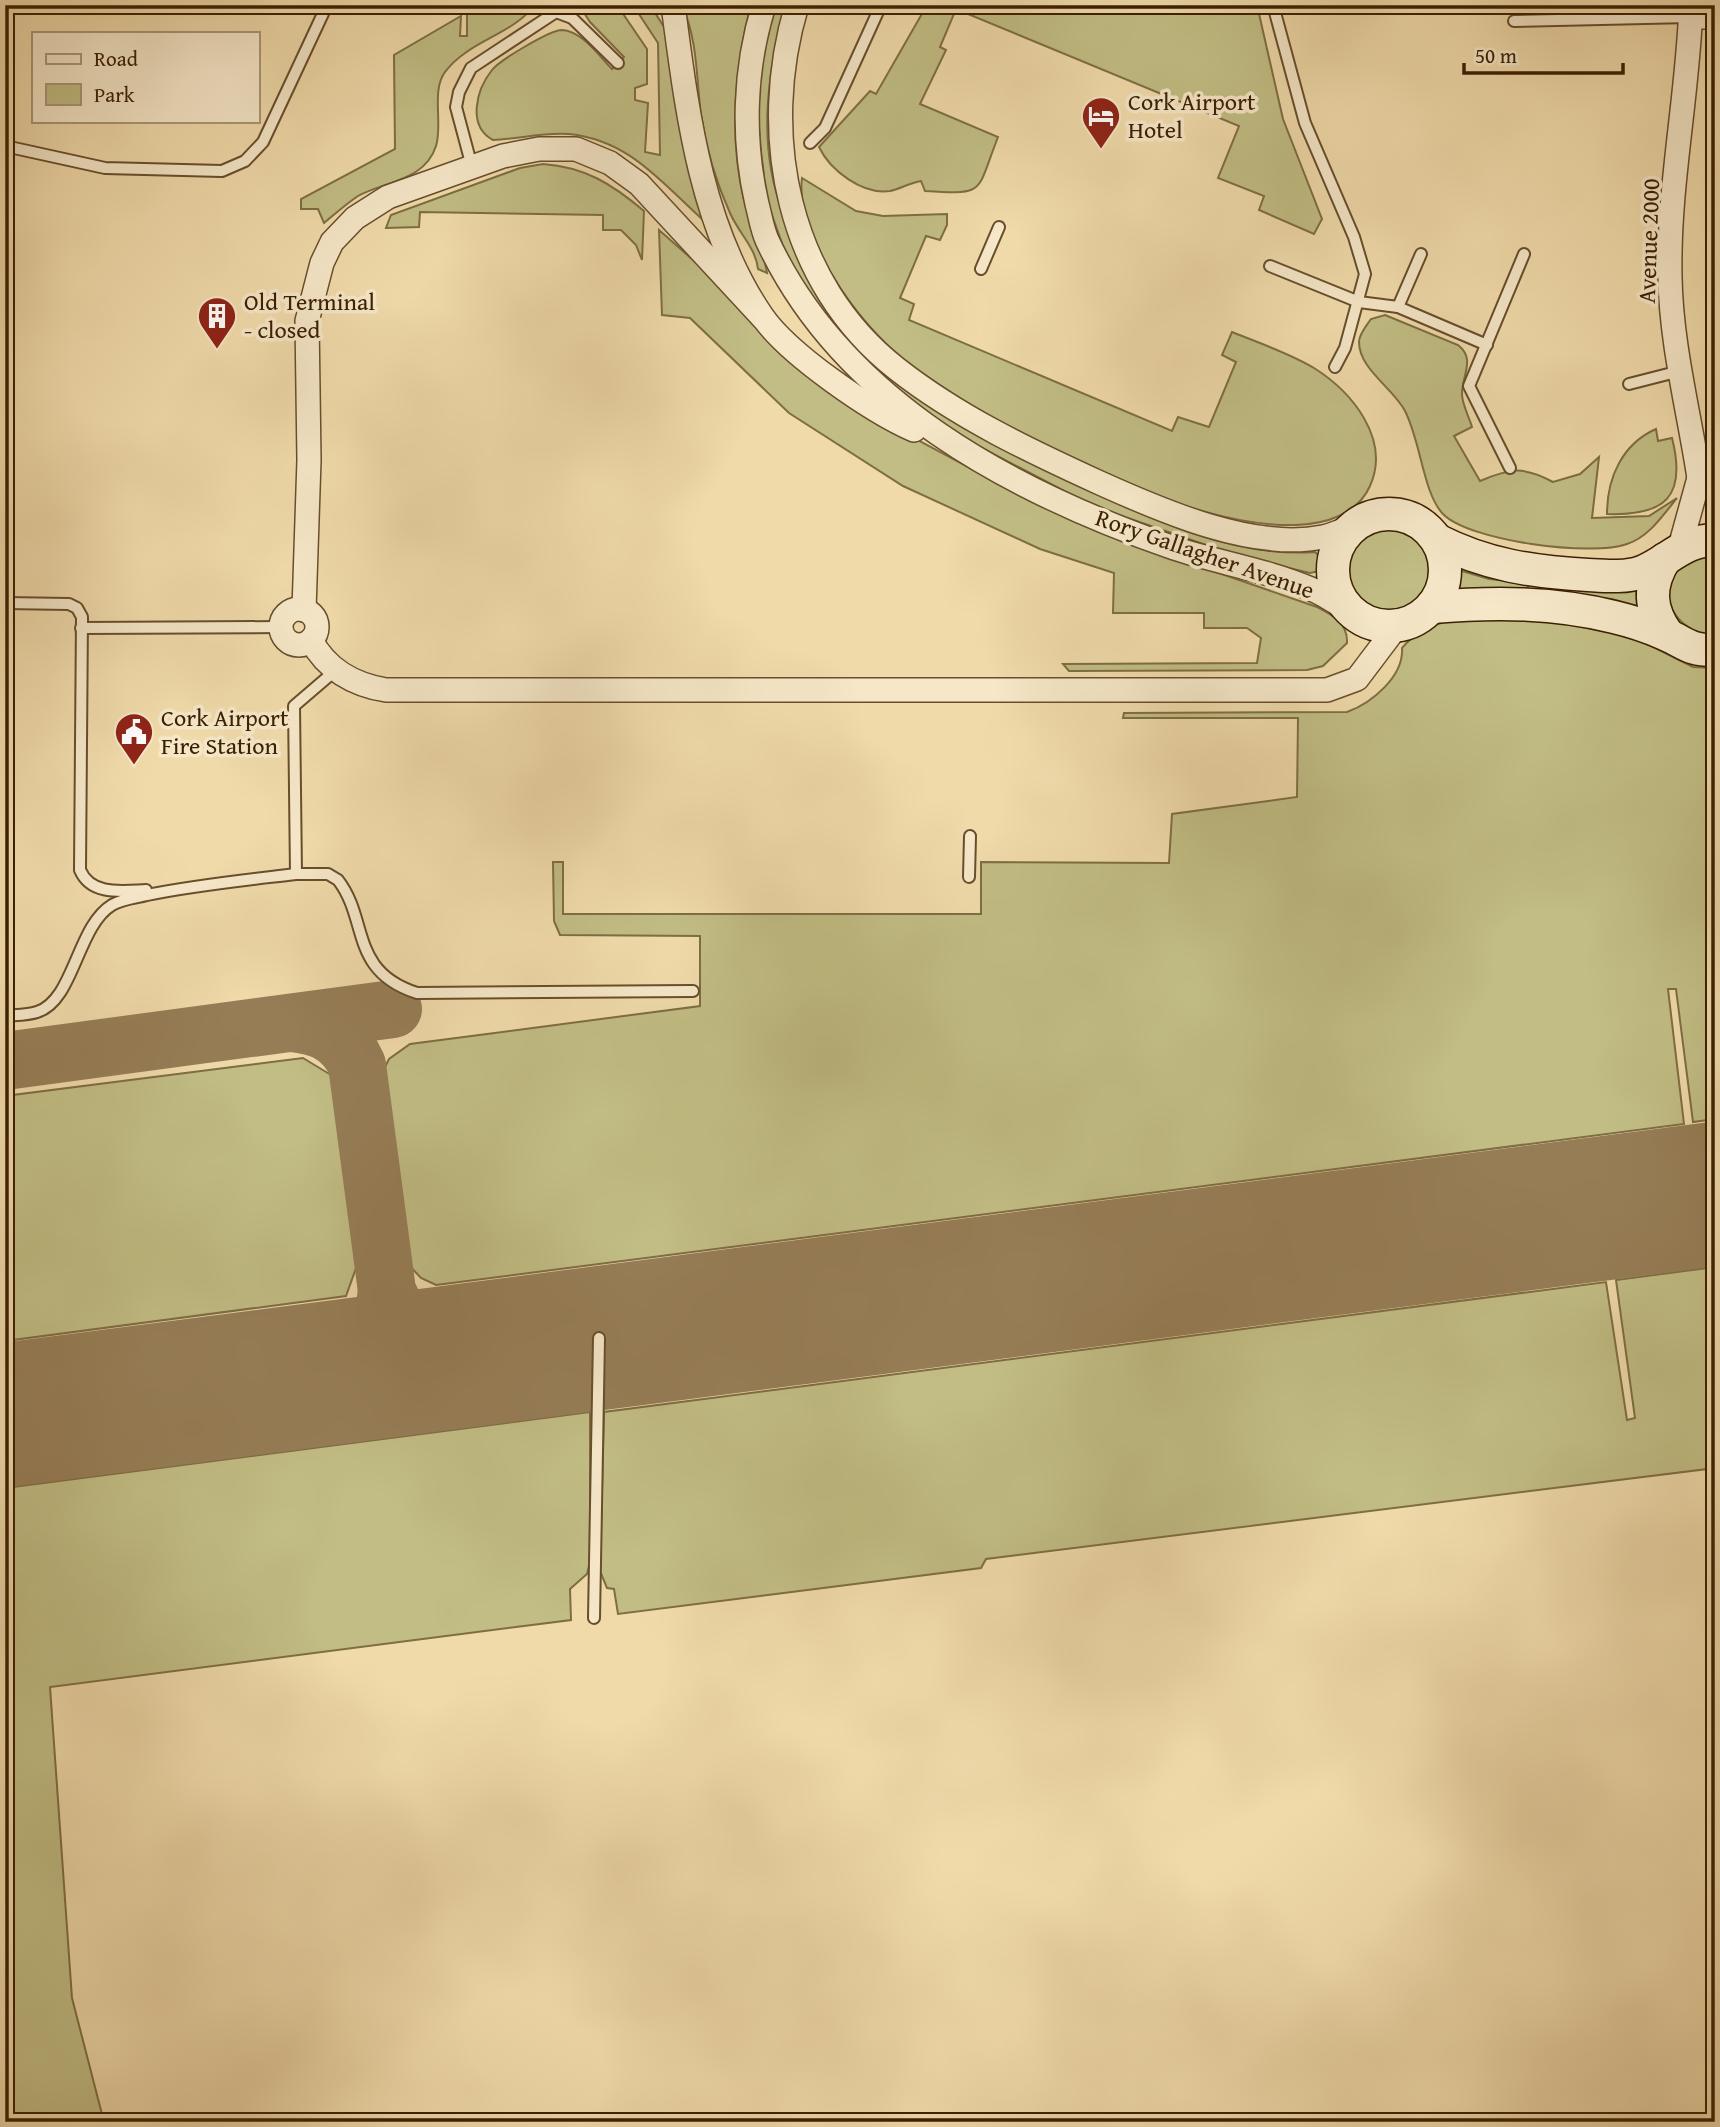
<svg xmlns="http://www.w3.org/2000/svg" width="1720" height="2127" font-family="'Gentium Book Plus',serif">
	<rect width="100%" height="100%" fill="#f0daaa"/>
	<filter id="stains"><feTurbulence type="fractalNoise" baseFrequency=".00286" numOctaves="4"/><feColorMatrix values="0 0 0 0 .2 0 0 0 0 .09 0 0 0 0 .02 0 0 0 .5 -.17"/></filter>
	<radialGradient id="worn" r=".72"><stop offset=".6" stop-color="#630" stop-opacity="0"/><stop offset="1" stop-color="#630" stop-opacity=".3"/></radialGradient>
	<g fill="#c1bd84" stroke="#7e6e43" stroke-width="2">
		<path d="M467 5H535C512 35 468 41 445 72 431 91 443 124 436 146 425 181 385 181 358 196 346 204 335 214 324 223L318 209H301V199L395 149 394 55 461 16 460 36H467Z"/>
		<path d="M579 5H617L647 49V84L635 88V100L648 103 645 152 660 155 658 43 633 5H650L666 30 688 169 703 220C661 182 629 140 569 134 544 132 518 139 493 140 467 126 476 90 492 70 500 60 550 30 562 30 582 31 599 56 612 69L624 57 590 22Z"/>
		<path d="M682 5H751C735 67 729 133 743 196 749 222 763 247 767 273L758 269C756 248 738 232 730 213 716 182 706 148 701 115 696 76 698 42 682 5Z"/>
		<path d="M775 5H786C767 72 757 146 783 213 790 231 799 248 807 265 820 294 833 323 855 347 885 379 926 400 963 422 1001 444 1039 466 1079 485 1150 519 1235 558 1315 552L1320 557V571L1310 573 1238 556 1093 506 963 438 911 408 815 308 783 246 767 201 761 151 757 103 761 60Z"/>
		<path d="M927 5H1257L1283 119 1322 219 1314 234 1259 210 1264 196 1218 178 1239 126 956 9 940 47 946 50 920 104 998 137C976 193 987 195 925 191L921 181C909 183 900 189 890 191 862 195 830 170 819 147L870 91 876 94Z"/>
		<path d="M543 164C585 167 612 184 644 211L642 260 636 245 621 230H603V215L420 212 419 227 386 228 391 215 520 168Z"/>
		<path d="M802 178 856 211 883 216 947 214V225L940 240 926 236 900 298 914 304 909 320 1172 431 1178 417 1209 427 1236 362 1222 355 1232 332C1259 343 1289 353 1314 368 1352 392 1391 439 1370 486 1357 515 1325 524 1296 525 1183 529 990 426 902 358 859 324 795 236 802 178Z"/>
		<path d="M659 230 867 413 1030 500 1109 535 1317 607C1333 615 1348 623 1347 643L1323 666 1307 670 1069 671 1063 664 1257 663 1261 638 1247 628H1204V613H1113L1114 573 1040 549 903 486 789 413 690 318 662 315Z"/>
		<path d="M1385 315 1458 345C1476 359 1462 375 1462 394 1462 404 1469 417 1472 427L1454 436 1480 481C1510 468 1524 466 1553 482L1580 474 1599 457 1592 518 1649 516 1677 498C1663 515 1649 537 1627 544 1592 557 1469 541 1443 514 1423 493 1421 442 1405 411 1393 388 1359 369 1359 342 1359 334 1367 325 1371 319Z"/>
		<path d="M1656 429 1658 441 1672 438C1687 497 1665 516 1607 514 1607 478 1622 444 1656 429Z"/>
		<circle cx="1389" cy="570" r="40"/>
		<path d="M1706 556H1715V636C1677 635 1648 588 1685 564 1691 560 1699 558 1706 556Z"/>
		<path d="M1462 571 1489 579 1528 583V593L1476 589 1460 592 1458 574Z"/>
		<path d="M1560 586 1636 590 1637 606 1612 599 1559 594Z"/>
		<path d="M1508 614 1625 633 1693 667 1715 668V1119L1693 1122 1676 989H1668L1684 1124 436 1285 421 1278 404 1260 380 1077 389 1059 410 1044 700 1006V936L560 935 554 921 553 862H563V914H981V862L1169 863 1172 814 1297 797 1298 718H1123L1124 713 1347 712C1372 703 1404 676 1402 648 1428 617 1471 617 1508 614Z"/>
		<path d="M303 1058 341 1081 360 1257 346 1296 5 1341V1096Z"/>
		<path d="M1715 1267V1468L986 1559 981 1568 618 1614 614 1589 607 1588 600 1571 604 1412 1606 1282 1627 1420 1635 1418 1616 1280Z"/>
		<path d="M590 1412V1562L587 1574 570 1589 571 1620 50 1687 72 1998 104 2122H5V1488Z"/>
	</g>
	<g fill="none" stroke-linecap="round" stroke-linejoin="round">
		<g stroke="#967d56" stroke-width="58">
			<path d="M291 1023C322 1026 344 1036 357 1065L387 1291C408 1339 428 1349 478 1354"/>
			<path d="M5 1061 393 1009"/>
			<path d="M322 1375C362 1357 383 1335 387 1291"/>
		</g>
		<path stroke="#967d56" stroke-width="144" d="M5 1415 1715 1194"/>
		<g stroke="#684e2c" stroke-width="14">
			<g id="lane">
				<path d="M1273 5 1305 123 1354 237 1365 274 1345 348 1335 367"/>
				<path d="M556 12 572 18 618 63"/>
				<path d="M1514 21 1690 17"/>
				<path d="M810 143 825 128 881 5"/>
				<path d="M5 146 105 168 222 171 245 161 263 142 327 5"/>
				<path d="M472 167 456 107 459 92 471 68 556 12V5"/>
				<path d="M1421 254 1398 307 1487 345"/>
				<path d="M1270 266 1359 302 1398 307"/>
				<path d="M981 269 999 227"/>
				<path d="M1629 384 1680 371"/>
				<path d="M1510 468 1469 386 1524 254"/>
				<path d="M5 603 69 604 77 608 82 617 80 870C91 896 122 891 146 890"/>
				<path d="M81 628 281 627"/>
				<path d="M296 874H328L338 880C369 920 349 971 417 993L693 991"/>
				<path d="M969 877 970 836"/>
				<path d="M5 1016C15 1015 28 1015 37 1012 74 1001 77 926 112 905 122 899 136 898 147 895 196 885 246 880 296 874L294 706 336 670"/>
				<path d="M594 1618 599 1338"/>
			</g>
		</g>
		<g stroke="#684e2c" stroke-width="26">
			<g id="street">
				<path d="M673 5C687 110 700 226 762 316 788 354 871 411 914 430"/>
				<path d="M764 5C744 69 742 139 757 204 760 215 762 229 767 240 842 402 1013 492 1174 548 1219 563 1267 570 1311 589 1327 595 1342 607 1356 616"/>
				<path d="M797 5C758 134 787 283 897 369 958 417 1030 451 1100 483 1162 511 1254 551 1323 537 1333 535 1343 530 1353 526"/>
				<path d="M1691 5C1688 96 1668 186 1670 277 1671 344 1689 412 1699 478"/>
				<path d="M1690 17H1715"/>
				<path d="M1699 478 1715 493"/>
				<path d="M1680 547 1699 478"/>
				<circle cx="299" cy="627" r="18"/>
				<path d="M304 610 309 460 307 321 322 263 332 242 355 218 388 197 503 156 539 149H576L610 163 639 184 763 318"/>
				<path d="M311 640C326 669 354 685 386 690H1327L1357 679 1397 626"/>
			</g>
		</g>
		<g stroke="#3b2002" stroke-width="35">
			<g id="secondary">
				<circle cx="1389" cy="570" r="56"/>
				<path d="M1437 540C1486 565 1533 572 1588 575 1605 576 1626 578 1642 572 1669 561 1683 540 1715 540"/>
				<path d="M1665 559C1648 586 1649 609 1668 635"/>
				<path d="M1432 607C1494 602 1554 602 1614 617 1631 621 1649 627 1665 634 1686 643 1690 651 1715 650"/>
			</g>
		</g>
		<use href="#lane" stroke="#f5e7c8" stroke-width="10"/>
		<use href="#street" stroke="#f5e7c8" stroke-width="23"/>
		<use href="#secondary" stroke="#f5e7c8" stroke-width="32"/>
	</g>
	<defs>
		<g id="hotel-pin" transform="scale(2.0125)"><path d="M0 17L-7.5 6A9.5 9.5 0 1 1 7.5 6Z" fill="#8f2418" stroke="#f5e7c8"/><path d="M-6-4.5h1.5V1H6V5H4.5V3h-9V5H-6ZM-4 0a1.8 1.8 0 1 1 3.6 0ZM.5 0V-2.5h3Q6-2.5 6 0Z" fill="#fff"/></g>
		<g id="building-pin" transform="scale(2.0125)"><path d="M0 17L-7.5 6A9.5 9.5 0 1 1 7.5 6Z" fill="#8f2418" stroke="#f5e7c8"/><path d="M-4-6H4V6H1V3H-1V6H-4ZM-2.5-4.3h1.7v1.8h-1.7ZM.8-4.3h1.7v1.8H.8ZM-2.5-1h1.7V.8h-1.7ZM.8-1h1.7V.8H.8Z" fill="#fff"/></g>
		<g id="civic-pin" transform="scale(2.0125)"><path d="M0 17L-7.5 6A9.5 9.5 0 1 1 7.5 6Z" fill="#8f2418" stroke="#f5e7c8"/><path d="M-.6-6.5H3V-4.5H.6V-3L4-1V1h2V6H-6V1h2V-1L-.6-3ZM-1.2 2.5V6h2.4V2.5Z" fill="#fff"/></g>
	</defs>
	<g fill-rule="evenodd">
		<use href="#hotel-pin" x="1101" y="116"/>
		<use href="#building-pin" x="217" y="316"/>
		<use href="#civic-pin" x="134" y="732"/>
	</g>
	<g text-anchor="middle" stroke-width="7" stroke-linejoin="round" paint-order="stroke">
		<g font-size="24" fill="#3b2002" stroke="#f5e7c8" text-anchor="start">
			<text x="1128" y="110">Cork Airport<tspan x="1128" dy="28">Hotel</tspan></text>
			<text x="244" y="310">Old Terminal<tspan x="244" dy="28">- closed</tspan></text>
			<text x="161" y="726">Cork Airport<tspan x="161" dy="28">Fire Station</tspan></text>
		</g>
		<g font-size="24" fill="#3b2002" stroke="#f5e7c8">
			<text transform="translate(1649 241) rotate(-88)" y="8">Avenue 2000</text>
			<text transform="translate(1205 554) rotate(19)" y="8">Rory Gallagher Avenue</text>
		</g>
	</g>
	<rect width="1720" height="2127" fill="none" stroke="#f0daaa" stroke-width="28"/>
	<rect x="7" y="7" width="1706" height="2113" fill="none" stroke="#3b2002" stroke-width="3.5"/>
	<rect x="14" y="14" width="1692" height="2099" fill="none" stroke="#3b2002" stroke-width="2"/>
	<rect x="32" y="32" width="228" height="91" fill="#f5e7c8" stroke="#ab9779" stroke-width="2"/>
	<rect x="46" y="54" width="35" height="10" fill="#f5e7c8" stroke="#ab9779" stroke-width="2"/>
	<text x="94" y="66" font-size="21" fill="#3b2002">Road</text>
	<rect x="46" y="84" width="35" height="21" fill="#c1bd84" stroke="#ab9779" stroke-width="2"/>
	<text x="94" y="102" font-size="21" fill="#3b2002">Park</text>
	<path d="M1464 63v10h159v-10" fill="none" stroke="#3b2002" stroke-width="3.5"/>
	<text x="1475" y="63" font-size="21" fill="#3b2002" stroke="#f5e7c8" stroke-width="5" paint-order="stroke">50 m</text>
	<rect width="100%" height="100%" filter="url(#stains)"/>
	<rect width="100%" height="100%" fill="url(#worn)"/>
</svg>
